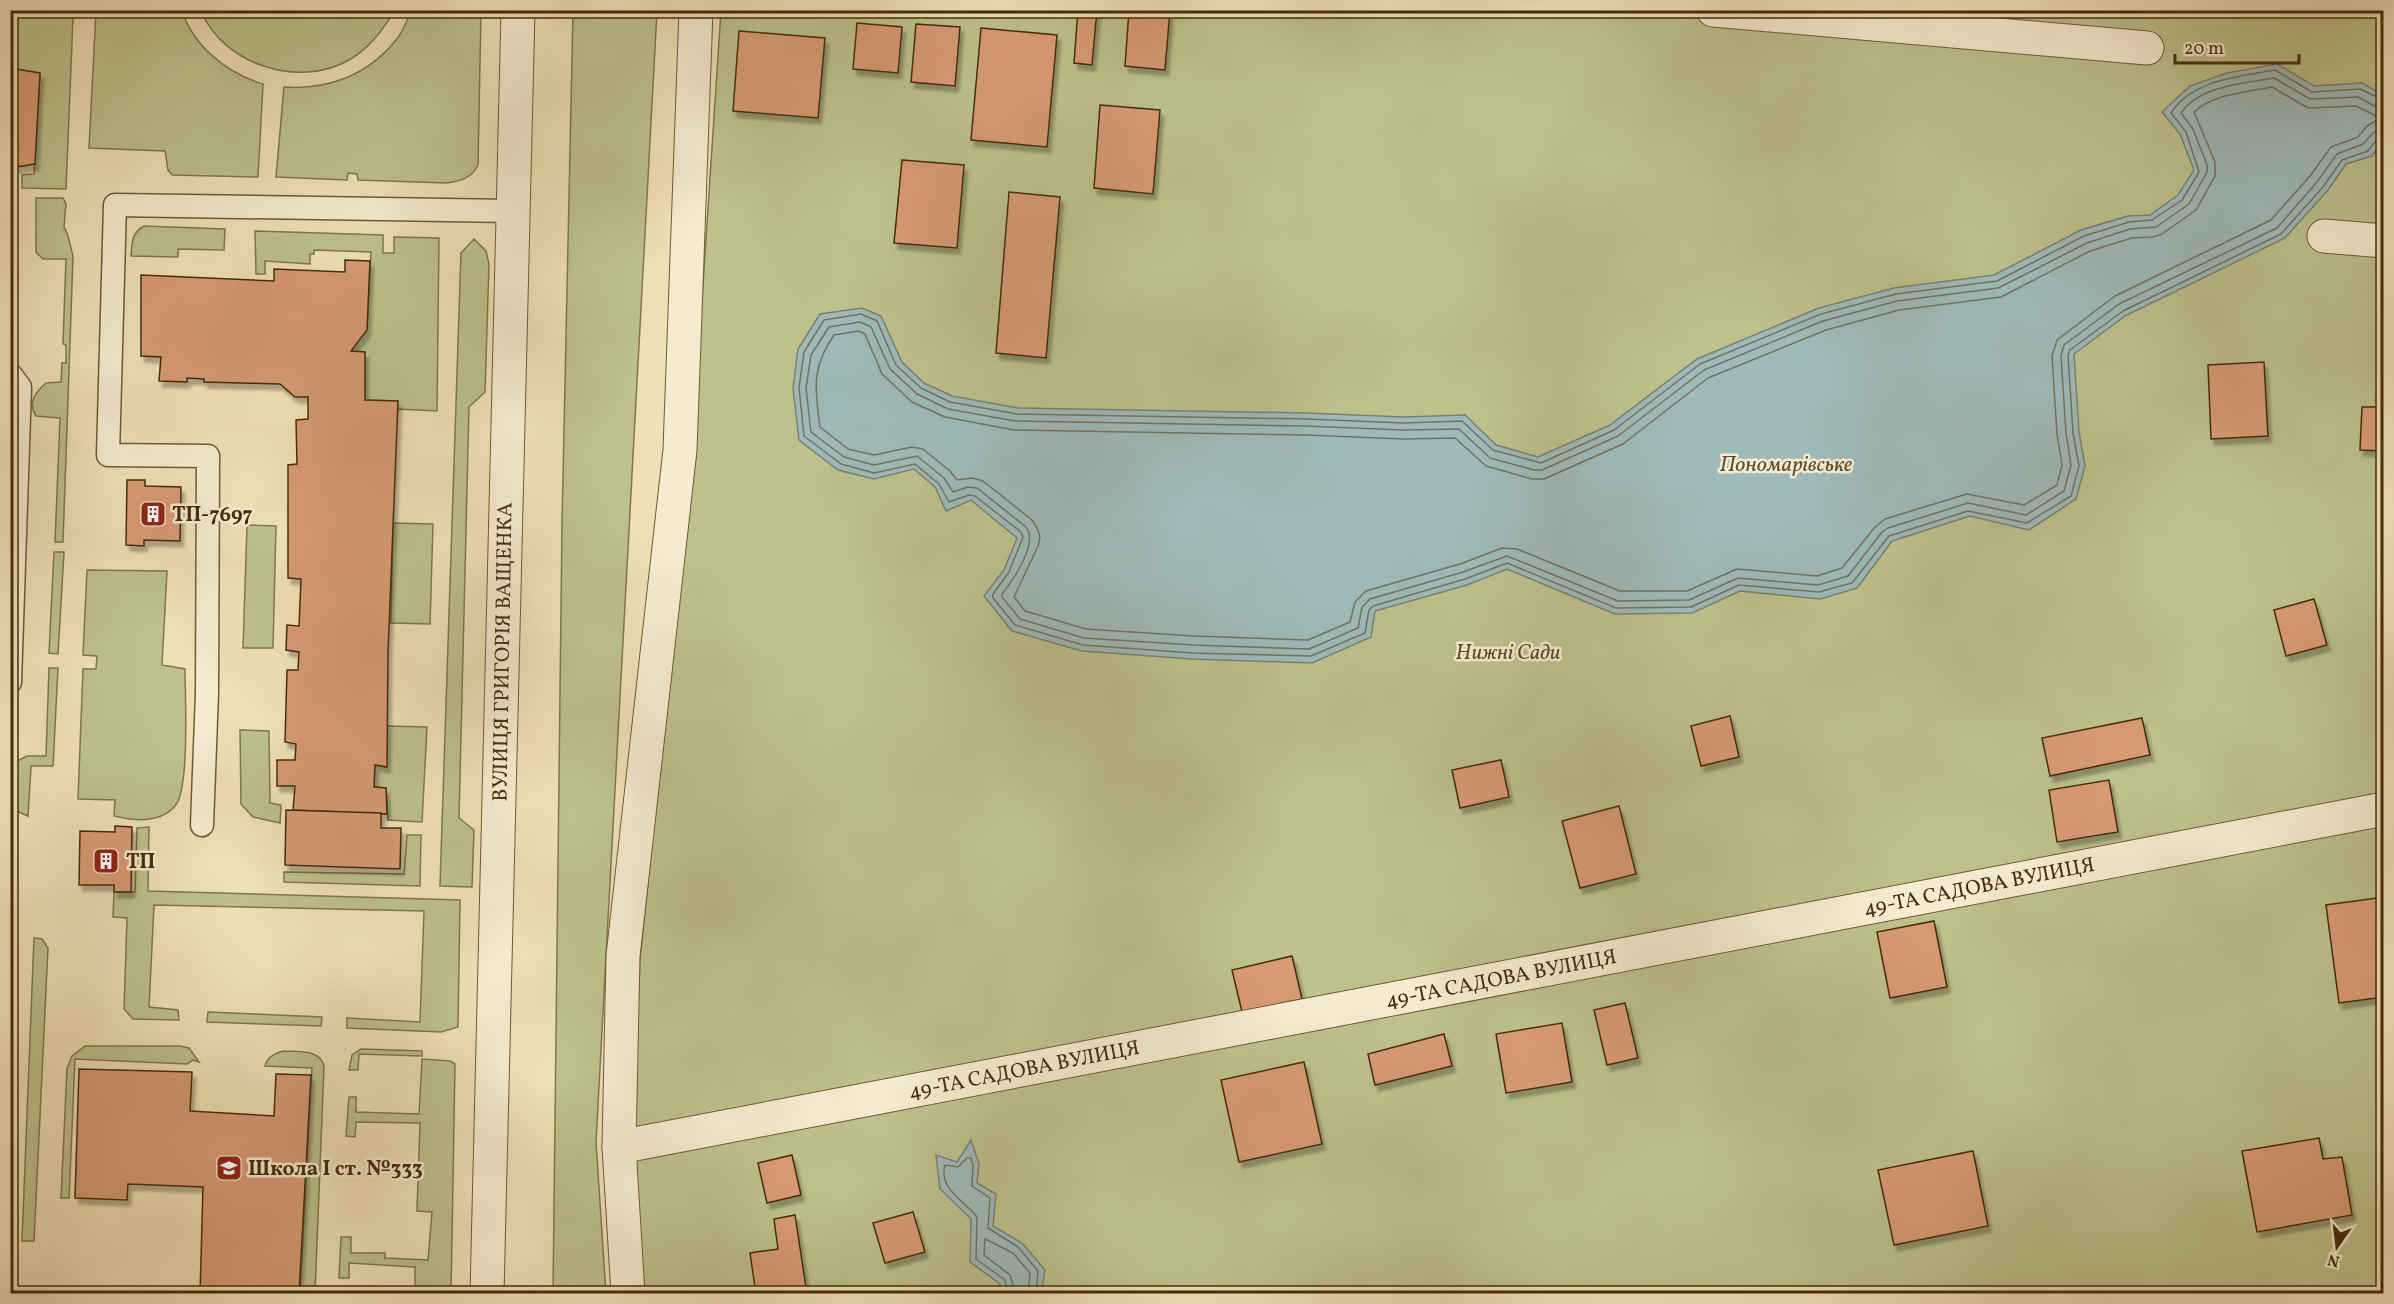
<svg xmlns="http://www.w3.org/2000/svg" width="2394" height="1304" font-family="Vollkorn,serif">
	<defs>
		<filter id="shadow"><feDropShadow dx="3.5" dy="6" stdDeviation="1.5" flood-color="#0004"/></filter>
	</defs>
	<rect width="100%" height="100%" fill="#efe0b7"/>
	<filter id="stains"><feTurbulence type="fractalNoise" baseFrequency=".00333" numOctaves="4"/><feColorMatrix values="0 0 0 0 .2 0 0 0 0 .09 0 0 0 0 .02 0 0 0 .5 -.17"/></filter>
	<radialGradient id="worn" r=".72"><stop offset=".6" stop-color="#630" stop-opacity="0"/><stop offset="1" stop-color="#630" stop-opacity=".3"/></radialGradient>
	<g fill="#bdc18c" stroke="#80764c" stroke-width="1.5">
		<path d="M10 11H61L73 17 66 189 22 188V175L34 174 40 74 11 68Z"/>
		<path d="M96 11H182C194 47 227 73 263 84L258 177 172 175 168 170 165 151 89 148Z"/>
		<path d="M201 11H395C382 30 370 48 349 60 298 89 223 64 201 11Z"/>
		<path d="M411 11H481L478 165C472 178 461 181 447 183L358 180 357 174 348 173 347 180 276 177 284 87C328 90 368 75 396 40 403 32 407 20 411 11Z"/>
		<path d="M573 11H657L596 1142 606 1294 553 1293 562 523Z"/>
		<path d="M721 11H2383V1293H643L633 1133 640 960 692 451Z"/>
		<path d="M36 198H63L66 204 64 227C69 235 70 246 73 256L63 542H55L60 418 36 416C27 402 36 392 46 383L61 382 62 363H66V345L63 344 66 259H43L36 252Z"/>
		<path d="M144 226 225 229 224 250 178 249V257L131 256C132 244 131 233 144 226Z"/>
		<path d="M255 231 383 235V253H394V237L439 238 437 411 397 409 398 401 365 400V352L351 351 367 329 371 252 314 250V254H310V264L265 261V274H256Z"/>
		<path d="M474 239 486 251 489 264 485 392 469 407 459 818 474 830 472 887 440 886 461 253Z"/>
		<path d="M393 523 433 524 430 624 391 623Z"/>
		<path d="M247 525 276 526 273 648H243Z"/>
		<path d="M54 552H64L58 654 49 653Z"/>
		<path d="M87 570 167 571 162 665 185 669C185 694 190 790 175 806 160 823 134 821 114 816L115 800 78 799 83 669H96L97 656 83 655Z"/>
		<path d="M49 668H58L53 766H31L28 816 17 811 13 807 17 761 27 756H46Z"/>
		<path d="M387 726 427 727 422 822 388 820 386 788 374 787 375 765 386 767Z"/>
		<path d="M240 730 269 731 270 803 281 805 280 823 253 817 241 804Z"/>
		<path d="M149 827 148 891 460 900 458 1027 441 1032 347 1028V1018L420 1022 424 911 154 905 149 1007 178 1010 179 1020 133 1019 124 1009 127 918 113 917 114 892H135L137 828Z"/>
		<path d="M407 835H421L420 886 284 882V872L404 874Z"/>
		<path d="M34 938 42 939 48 948 34 1241H22Z"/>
		<path d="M208 1012 322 1017 321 1026 207 1022Z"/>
		<path d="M85 1046H179L189 1048 199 1062 193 1060 187 1064 75 1059 69 1198H61L67 1069 72 1056Z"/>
		<path d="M361 1049 422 1051V1056L359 1054 358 1070H349L352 1055Z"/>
		<path d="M284 1051C298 1052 320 1049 324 1066L315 1293H300L312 1068 265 1066C267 1057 275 1053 284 1051Z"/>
		<path d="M422 1059 450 1061 455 1064 451 1293H415V1267L349 1263V1278H339L341 1237H351V1253H385V1258L428 1260 432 1212 417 1211 420 1123 356 1122 355 1137 346 1136 349 1097H356V1112L419 1114Z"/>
	</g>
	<g fill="#9ebab9" stroke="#7a8173" stroke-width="1.5">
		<path d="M2277 64 2314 86 2362 83 2383 95V140L2372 156 2346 164 2328 190 2285 238 2125 316 2074 354 2079 432 2085 466 2076 499 2029 530 1970 516 1892 541 1857 588 1820 599 1740 591 1692 613 1615 614 1507 569 1467 585 1375 611 1371 637 1312 663 1192 659 1082 651 1012 631 984 596 1004 570 1017 538 971 500 946 511 935 487 914 469 874 479 838 470 799 440 793 388 798 349 820 314 862 308 881 316 902 362 924 383 952 396 1018 408 1307 413 1403 417 1465 415 1496 445 1538 457 1610 425 1697 359 1819 308 1894 288 1994 275 2081 230 2128 216 2150 215 2178 195 2194 170 2180 134 2162 112 2190 86 2227 73Z"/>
		<path d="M971 1140 979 1164 977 1183 996 1194 993 1226 1022 1243 1045 1270 1041 1293H1003L1000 1284 970 1262 971 1219 940 1189 936 1155 957 1162Z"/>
	</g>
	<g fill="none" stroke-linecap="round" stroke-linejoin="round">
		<g stroke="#717362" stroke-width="1.5">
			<path d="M2272 87 2308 108 2356 106 2376 116 2378 120 2367 126 2358 137 2331 147 2310 176 2271 220 2115 296 2057 340 2052 356 2057 434 2062 465 2057 485 2024 505 1967 494 1885 519 1875 527 1842 568 1817 576 1737 569 1687 591H1620L1517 549 1502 548 1460 564 1366 591 1355 602 1350 622 1308 640 1193 636 1086 629 1025 611 1014 597 1038 546 1040 537 1037 528 1032 520 983 481 972 478 957 480 950 471 923 449 912 447 874 455 848 449 820 427C815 389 811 368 834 335L859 331 865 334 882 374 912 402 945 417 1014 430 1306 435 1403 439 1455 438 1486 466 1532 479H1544L1623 444 1708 378 1826 330 1899 310 2001 297 2090 251 2132 238 2153 237 2162 234 2196 210 2215 176V162L2194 112C2213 94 2247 92 2272 87Z"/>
			<path d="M2384 100 2360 89 2312 92 2275 70C2240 76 2192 80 2171 113L2186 132 2199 172 2182 200 2152 220 2129 222 2084 236 1997 281 1896 294 1821 314 1700 364 1614 430 1541 463 1493 450 1462 421 1403 423 1307 419 1017 414 950 402 921 388 896 365 877 321 861 314 824 320 804 352 799 388 804 436 841 464 874 473 915 464 939 484 949 502 969 495 975 496 1021 532 1023 537 1009 572 993 594V598L1015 625 1083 645 1192 653 1311 656 1365 633 1369 610 1373 606 1465 579 1507 563 1616 608 1691 607 1739 585 1819 592 1852 583 1889 536 1968 511 2027 523 2071 496 2079 466 2073 433 2068 355 2070 350 2123 311 2281 234 2323 187 2342 160 2368 151 2377 139 2384 137"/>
			<path d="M2384 108 2376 107 2358 97 2310 99 2274 78C2244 83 2199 86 2181 113L2193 129 2207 165V172L2189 204 2156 227 2130 229 2087 243 1998 288 1897 301 1823 321 1704 370 1618 436 1542 470H1534L1490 458 1459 429 1403 430 1306 426 1015 421 948 409 917 394 890 369 871 327 860 322 829 327 811 355 806 388 811 432 844 457 874 465 917 456 944 478 953 492 968 487 977 488 1026 527C1039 543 1013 580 1002 594V597L1020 619 1084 638 1193 645 1309 649 1358 628 1362 607 1370 599 1463 572 1507 556 1618 601 1689 600 1738 578 1818 585 1848 576 1882 532 1888 528 1968 503 2026 515 2064 491 2071 465 2066 433 2061 356 2064 345 2119 304 2277 228 2317 182 2337 154 2363 144 2374 132 2384 130"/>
			<path d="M1008 1294 1005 1280 976 1259 977 1217C965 1201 938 1189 945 1165L958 1167 967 1158H971L973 1165 972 1186 990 1198 988 1228 1018 1247 1038 1271 1036 1294"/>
			<path d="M1016 1294 1010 1275 984 1255 985 1239 1013 1253 1030 1273 1028 1294"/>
		</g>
	</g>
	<g fill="#d79a74" stroke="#442c0b" stroke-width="1.5" filter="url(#shadow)">
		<path d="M1078 10H1097L1092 65 1074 63Z"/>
		<path d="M1129 10H1170L1165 70 1125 66Z"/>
		<path d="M857 23 902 27 898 73 853 69Z"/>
		<path d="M916 24 960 27 955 86 911 82Z"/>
		<path d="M981 28 1057 35 1047 147 971 140Z"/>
		<path d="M739 31 825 38 818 118 733 111Z"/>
		<path d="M10 68 40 73 35 164 10 168Z"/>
		<path d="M1100 105 1160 110 1153 194 1094 188Z"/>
		<path d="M902 160 964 165 957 248 894 243Z"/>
		<path d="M1009 192 1060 197 1046 358 996 353Z"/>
		<path d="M345 260 370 261 367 330 351 351 365 352V400L398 401 388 653 387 767 375 765 374 787 386 788 387 814 293 810 295 786H277V760H295L296 744 285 742 287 670H298L299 652 286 650 287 625 299 626 301 579 288 578V465L297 464 296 420 308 419V397H295L280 384 204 382V379L187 378V382L159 381 161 357 141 356V275L274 281V269L345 272Z"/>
		<path d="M2264 362 2268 436 2211 439 2208 365Z"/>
		<path d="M2362 407H2384V451L2360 450Z"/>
		<path d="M127 480H145V486L181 487 180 541 144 540V546L126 545Z"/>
		<path d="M2314 599 2327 645 2286 656 2274 610Z"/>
		<path d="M1730 716 1739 757 1701 766 1691 726Z"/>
		<path d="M2142 718 2150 755 2050 776 2042 738Z"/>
		<path d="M1501 760 1509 797 1460 808 1452 770Z"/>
		<path d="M2109 780 2118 832 2057 842 2049 790Z"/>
		<path d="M1619 806 1636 874 1580 888 1562 821Z"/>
		<path d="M286 810 381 813V828H401L400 869 285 865Z"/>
		<path d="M115 826 132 827 131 892H114V885H79L80 831 115 832Z"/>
		<path d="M2384 897V997L2339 1003 2326 905Z"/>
		<path d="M1934 921 1947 987 1890 998 1877 932Z"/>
		<path d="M1292 956 1302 999 1242 1012 1232 970Z"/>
		<path d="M1625 1003 1638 1058 1607 1065 1594 1010Z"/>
		<path d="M1562 1023 1572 1082 1506 1093 1496 1034Z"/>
		<path d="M1444 1034 1452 1066 1375 1085 1368 1054Z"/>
		<path d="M1304 1062 1322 1144 1239 1162 1221 1080Z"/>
		<path d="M79 1069 192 1072 190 1111 274 1116 276 1074 311 1075 299 1294H200L203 1187 128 1184 127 1200 75 1198Z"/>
		<path d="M2319 1138 2323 1159 2342 1157 2352 1215 2257 1232 2242 1151Z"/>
		<path d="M1973 1151 1988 1226 1894 1245 1878 1170Z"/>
		<path d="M792 1155 801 1195 767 1203 758 1163Z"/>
		<path d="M913 1212 925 1252 885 1263 873 1223Z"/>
		<path d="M795 1215 807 1294H756L750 1253 778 1249 774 1219Z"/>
	</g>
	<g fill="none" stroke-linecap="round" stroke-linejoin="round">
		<g stroke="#6f5936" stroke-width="25">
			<g id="lane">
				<path d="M10 374 20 387 10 682"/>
				<path d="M202 825 207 693 208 456 108 455 115 205 513 211"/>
			</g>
		</g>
		<g stroke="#6f5936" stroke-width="35">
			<g id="street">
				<path d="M1713 10 2147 48"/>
				<path d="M2324 236 2384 241"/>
				<path d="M619 1147 2384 809"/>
				<path d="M487 1294 518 10"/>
				<path d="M628 1294 619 1147 623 956 680 450 696 10"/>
			</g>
		</g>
		<use href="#lane" stroke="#f5ebd0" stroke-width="22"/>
		<use href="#street" stroke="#f5ebd0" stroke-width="33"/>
	</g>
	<defs>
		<g id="building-square" transform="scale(1.35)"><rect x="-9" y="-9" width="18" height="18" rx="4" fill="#8f2418" stroke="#f5ebd0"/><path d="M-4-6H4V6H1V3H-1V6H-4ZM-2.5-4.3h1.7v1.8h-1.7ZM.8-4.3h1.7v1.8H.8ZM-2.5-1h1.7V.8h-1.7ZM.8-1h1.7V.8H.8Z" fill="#fff"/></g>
		<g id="school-square" transform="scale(1.35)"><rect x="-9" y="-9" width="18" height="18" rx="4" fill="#8f2418" stroke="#f5ebd0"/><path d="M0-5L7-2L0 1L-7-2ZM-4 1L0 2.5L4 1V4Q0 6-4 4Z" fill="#fff"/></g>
	</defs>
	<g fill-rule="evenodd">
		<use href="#building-square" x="153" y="514"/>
		<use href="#building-square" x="106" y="861"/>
		<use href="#school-square" x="229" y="1168"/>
	</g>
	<g text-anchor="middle" stroke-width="5" stroke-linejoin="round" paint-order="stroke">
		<g font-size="21" font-weight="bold" fill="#442c0b" stroke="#f5ebd0" text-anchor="start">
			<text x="172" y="521">ТП-7697</text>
			<text x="126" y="868">ТП</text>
			<text x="248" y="1175">Школа І ст. №333</text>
		</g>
		<g font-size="21" fill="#442c0b" stroke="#f5ebd0">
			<text transform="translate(502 652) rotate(-89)" y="7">ВУЛИЦЯ ГРИГОРІЯ ВАЩЕНКА</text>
			<text transform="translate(1979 886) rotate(-11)" y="7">49-ТА САДОВА ВУЛИЦЯ</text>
			<text transform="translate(1501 978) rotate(-11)" y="7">49-ТА САДОВА ВУЛИЦЯ</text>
			<text transform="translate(1024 1069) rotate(-11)" y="7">49-ТА САДОВА ВУЛИЦЯ</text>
		</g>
		<g font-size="21" font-style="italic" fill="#5c4a25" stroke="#f5ebd0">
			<text x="1508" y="659">Нижні Сади</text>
		</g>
		<g font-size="22" font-style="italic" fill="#5a5036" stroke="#f5ebd0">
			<text x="1786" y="471">Пономарівське</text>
		</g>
	</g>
	<rect width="2394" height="1304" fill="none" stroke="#efe0b7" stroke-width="36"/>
	<rect x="12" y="12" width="2370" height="1280" fill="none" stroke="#442c0b" stroke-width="3"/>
	<rect x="18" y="18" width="2358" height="1268" fill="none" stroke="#442c0b" stroke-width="1.5"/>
	<g transform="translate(2337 1247) rotate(194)" stroke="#f5ebd0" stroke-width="4.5" paint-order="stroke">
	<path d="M0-4.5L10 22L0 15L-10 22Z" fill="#442c0b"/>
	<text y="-9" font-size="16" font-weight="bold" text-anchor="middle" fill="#442c0b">N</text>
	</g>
	<path d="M2175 54v9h124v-9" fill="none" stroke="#442c0b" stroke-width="3"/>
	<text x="2184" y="54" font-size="18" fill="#442c0b" stroke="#f5ebd0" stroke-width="4.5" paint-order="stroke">20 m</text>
	<rect width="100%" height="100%" filter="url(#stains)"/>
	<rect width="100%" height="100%" fill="url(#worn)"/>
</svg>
